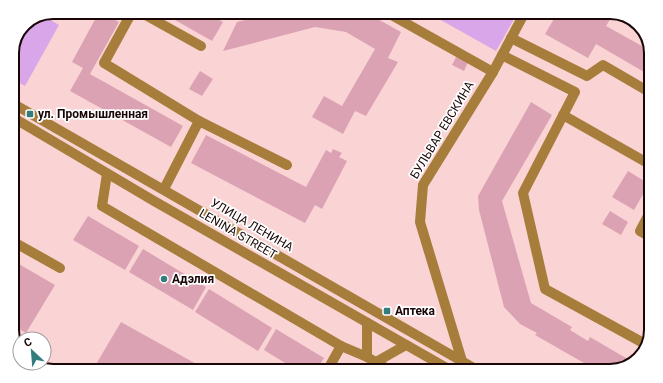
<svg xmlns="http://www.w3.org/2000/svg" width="663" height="383" font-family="Roboto,sans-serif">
	<rect width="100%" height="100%" fill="#fad4d4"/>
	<g fill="#d9a7e9">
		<path d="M429 12H518L496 51 430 14Z"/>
		<path d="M44 16 59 25 25 86 12 79V51L24 24Z"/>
	</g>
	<g fill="#dba2b4">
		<path d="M99 12 119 22 90 74 183 126 171 147 70 91 83 68 72 62Z"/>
		<path d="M161 12H204L223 22 212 41Z"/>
		<path d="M275 12H365L401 32 388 58 398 62 366 116 355 111 343 134 312 117 324 96 342 106 375 49 346 32 315 27 223 51 237 22Z"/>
		<path d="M414 12H424L421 16Z"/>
		<path d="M558 12H600L611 18 606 26 651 51V76L596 44 588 58 545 34Z"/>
		<path d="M456 57 468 62 464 71 452 65Z"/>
		<path d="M200 71 213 79 202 96 189 89Z"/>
		<path d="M531 102 552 115 502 201 531 303 572 327 570 330 588 341 590 337 631 361 628 366 610 371H598L535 335 537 333 520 324 504 307 479 210 478 196Z"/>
		<path d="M206 135 306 187 326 150 331 153 333 149 342 153 339 157 347 161 322 209 315 205 305 223 191 163Z"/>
		<path d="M628 171 649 184 634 210 612 197Z"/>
		<path d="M610 211 628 222 621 235 602 224Z"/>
		<path d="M88 216 139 246 125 270 73 240Z"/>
		<path d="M143 249 206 287 193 310 129 272Z"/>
		<path d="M12 260 55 285 26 333 12 325Z"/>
		<path d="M209 289 272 328 258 351 195 312Z"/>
		<path d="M121 322 200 366 197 371H92Z"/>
		<path d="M276 329 324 358 316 371H298L264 350Z"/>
	</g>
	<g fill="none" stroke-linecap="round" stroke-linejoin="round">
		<g stroke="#a67d3b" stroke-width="10">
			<path d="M132 12 104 63 199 121 164 189"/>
			<path d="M140 12 201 46"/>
			<path d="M386 12 493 72"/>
			<path d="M511 38 587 76 603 65 651 93"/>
			<path d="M502 55 575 92 523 193 545 289 647 345"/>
			<path d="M12 103 479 371"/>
			<path d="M563 115 651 165"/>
			<path d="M12 117 154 201 452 371"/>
			<path d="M199 121 287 165"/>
			<path d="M107 174 102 206 341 346 367 357 391 371"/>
			<path d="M651 210 640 231 651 237"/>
			<path d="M12 241 60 268"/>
			<path d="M367 323V357"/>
			<path d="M462 361 420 222 423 185 493 72 525 12"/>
			<path d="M376 362 406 345"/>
			<path d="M327 371 341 346"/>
		</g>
	</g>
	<g fill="#347d7f" stroke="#fff" stroke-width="1.5">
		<rect x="26" y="110" width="8" height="8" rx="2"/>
		<circle cx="164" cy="279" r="4"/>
		<rect x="383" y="307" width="8" height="8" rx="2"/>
	</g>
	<g text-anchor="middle" stroke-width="3.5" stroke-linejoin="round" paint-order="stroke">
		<g font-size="12" font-weight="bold" fill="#1a0607" stroke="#fff" text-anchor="start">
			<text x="38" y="118">ул. Промышленная</text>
			<text x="172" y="283">Адэлия</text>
			<text x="395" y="315">Аптека</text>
		</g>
		<g font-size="12" fill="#1a0607" stroke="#fff">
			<text transform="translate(442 130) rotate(-59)" y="4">БУЛЬВАР ЕВСКИНА</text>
			<text transform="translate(252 225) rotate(30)" y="4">УЛИЦА ЛЕНИНА</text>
			<text transform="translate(238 234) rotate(30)" y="4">LENINA STREET</text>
		</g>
	</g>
	<path d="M0 0H663V383H0ZM53 19H610A34 34 0 0 1 644 53V330A34 34 0 0 1 610 364H53A34 34 0 0 1 19 330V53A34 34 0 0 1 53 19Z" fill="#fff" fill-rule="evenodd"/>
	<path fill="none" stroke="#1a0607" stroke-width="2" d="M53 19H610A34 34 0 0 1 644 53V330A34 34 0 0 1 610 364H53A34 34 0 0 1 19 330V53A34 34 0 0 1 53 19Z"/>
	<g transform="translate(32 351) rotate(334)"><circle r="19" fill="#ffffff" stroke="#a39b9c"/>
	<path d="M0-3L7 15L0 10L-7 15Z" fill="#347d7f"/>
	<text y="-6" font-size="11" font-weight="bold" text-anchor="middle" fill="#1a0607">С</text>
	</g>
</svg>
